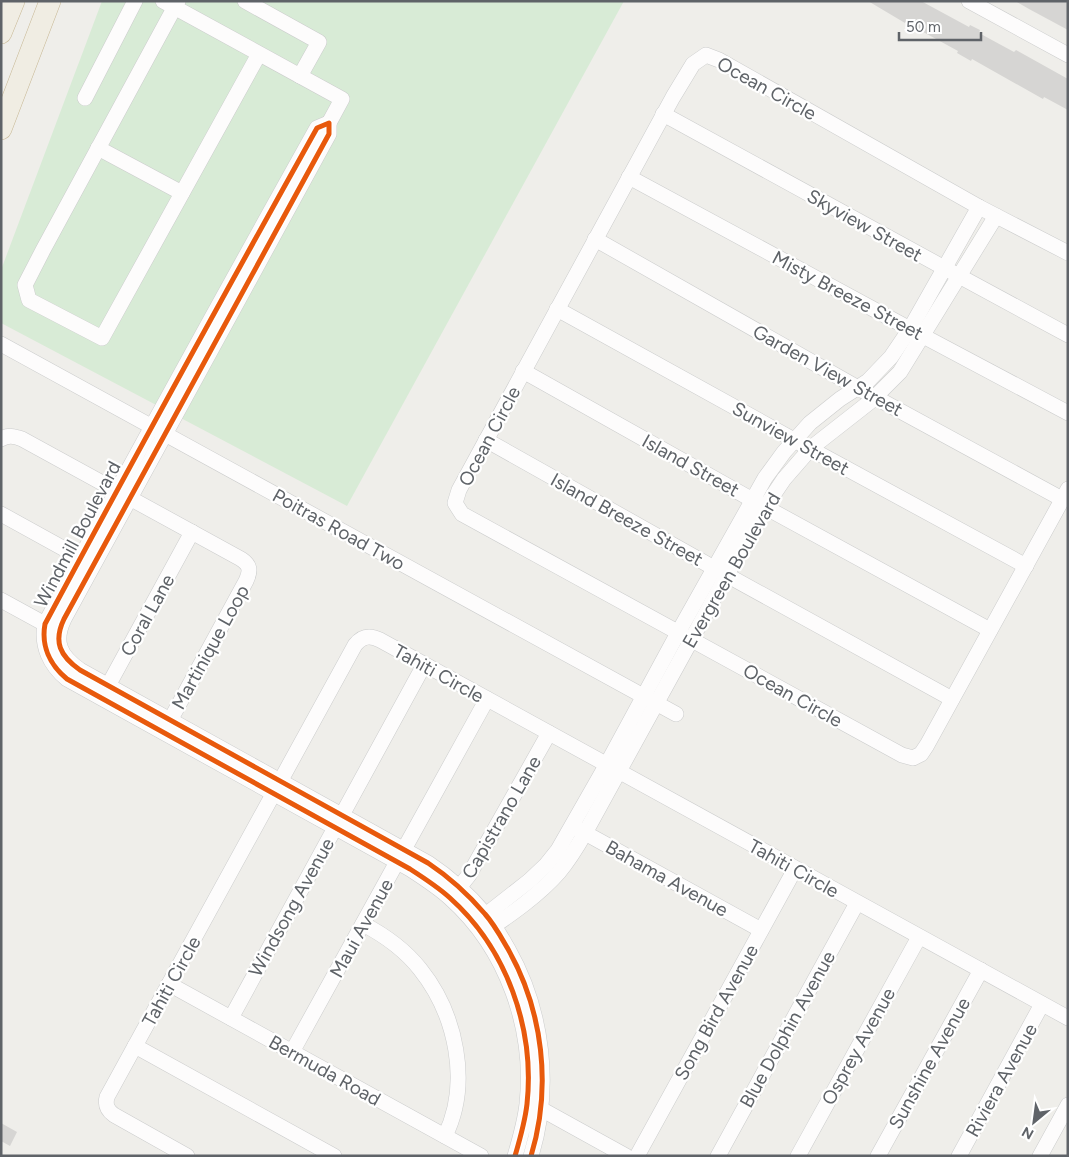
<svg xmlns="http://www.w3.org/2000/svg" width="1069" height="1157" font-family="Figtree,sans-serif">
	<rect width="100%" height="100%" fill="#efeeea"/>
	<path fill="#d8ebd6" d="M102 1H624L347 506 1 323V270Z"/>
	<g fill="#d6d5d3">
		<path d="M868 1H921L969 27 970 25 980 30 979 33 1014 52 1016 50 1068 79V110L1044 97 1043 99 972 59 971 61 957 53 958 51 905 22V23Z"/>
		<path d="M1015 1H1068V30L1029 9Z"/>
		<path d="M1 1123 17 1132 10 1146 1 1141Z"/>
	</g>
	<g fill="none" stroke-linecap="round" stroke-linejoin="round">
		<g stroke="#cbcccc" stroke-width="16">
			<g id="minor">
				<path d="M163 1 342 99 329 123"/>
				<path d="M178 1 43 250 25 285 29 300 102 338 259 54"/>
				<path d="M245 1 319 42 300 76"/>
				<path d="M969 1 1068 55"/>
				<path d="M85 98 135 1"/>
				<path d="M663 114 959 276 1068 335"/>
				<path d="M98 148 182 193"/>
				<path d="M629 177 910 329 1068 413"/>
				<path d="M595 239 858 388 1062 499"/>
				<path d="M1068 253 979 207 719 60 706 55 693 64 673 97 459 490 455 503 462 514 902 755 913 758 921 754 927 745 1068 489"/>
				<path d="M557 309 794 440 1026 566"/>
				<path d="M1 344 676 714"/>
				<path d="M523 371 765 507 990 630"/>
				<path d="M1 439C8 435 14 436 22 439L241 559C250 565 251 570 246 581L166 728"/>
				<path d="M486 440 714 568 952 699"/>
				<path d="M1 514 88 562"/>
				<path d="M1 600 54 629"/>
				<path d="M103 695 192 532"/>
				<path d="M576 828 761 930"/>
				<path d="M453 895 469 875 549 733"/>
				<path d="M478 921 529 881 546 865 558 850 607 764 679 631 765 478 784 452 810 423 840 399 868 381 891 357 910 329 979 207"/>
				<path d="M363 924C384 935 405 950 420 969 456 1014 471 1083 445 1136"/>
				<path d="M485 932C510 915 539 895 559 872 569 860 577 847 585 833L761 513 784 479 811 448 871 401 900 372 996 216"/>
				<path d="M169 984 481 1156"/>
				<path d="M231 1018 424 665"/>
				<path d="M135 1046 334 1156"/>
				<path d="M292 1052 487 699"/>
				<path d="M533 1105 541 1109 626 1156"/>
				<path d="M187 1156 114 1115C107 1110 105 1105 107 1097L355 645C362 636 370 635 380 640L1068 1018"/>
				<path d="M515 1156C520 1139 525 1122 527 1104 535 1029 507 949 450 898 438 887 424 878 410 869L67 679C50 665 41 646 45 624 134 458 225 293 317 128L329 123V134L64 619C53 642 60 656 80 670L428 863C449 877 468 894 485 914 494 924 501 937 508 949 543 1011 552 1087 531 1156"/>
				<path d="M637 1156 795 869"/>
				<path d="M718 1156 857 903"/>
				<path d="M798 1156 919 937"/>
				<path d="M878 1156 981 970"/>
				<path d="M959 1156 1042 1004"/>
				<path d="M1040 1156 1068 1105"/>
			</g>
		</g>
		<g stroke="#c8b996" stroke-width="22">
			<g id="highway">
				<path d="M1 33 14 1"/>
				<path d="M1 129 50 1"/>
			</g>
		</g>
		<use href="#minor" stroke="#fdfcfc" stroke-width="15"/>
		<use href="#highway" stroke="#f0ede3" stroke-width="21"/>
		<g stroke="#fff" stroke-width="8">
			<path id="cycleway" d="M515 1156C520 1139 525 1122 527 1104 535 1029 507 949 450 898 438 887 424 878 410 869L67 679C50 665 41 646 45 624 134 458 225 293 317 128L329 123V134L64 619C53 642 60 656 80 670L428 863C449 877 468 894 485 914 494 924 501 937 508 949 543 1011 552 1087 531 1156"/>
		</g>
		<use href="#cycleway" stroke="#e8590c" stroke-width="5"/>
	</g>
	<g text-anchor="middle" stroke-width="4.5" stroke-linejoin="round" paint-order="stroke">
		<g font-size="19" fill="#5f6368" stroke="#fff">
			<text transform="translate(767 88) rotate(29)" y="7">Ocean Circle</text>
			<text transform="translate(865 225) rotate(29)" y="7">Skyview Street</text>
			<text transform="translate(848 295) rotate(28)" y="7">Misty Breeze Street</text>
			<text transform="translate(828 370) rotate(29)" y="7">Garden View Street</text>
			<text transform="translate(489 436) rotate(-62)" y="7">Ocean Circle</text>
			<text transform="translate(791 438) rotate(29)" y="7">Sunview Street</text>
			<text transform="translate(691 465) rotate(29)" y="7">Island Street</text>
			<text transform="translate(627 519) rotate(29)" y="7">Island Breeze Street</text>
			<text transform="translate(339 529) rotate(29)" y="7">Poitras Road Two</text>
			<text transform="translate(77 534) rotate(-62)" y="7">Windmill Boulevard</text>
			<text transform="translate(731 570) rotate(-60)" y="7">Evergreen Boulevard</text>
			<text transform="translate(147 615) rotate(-61)" y="7">Coral Lane</text>
			<text transform="translate(210 647) rotate(-61)" y="7">Martinique Loop</text>
			<text transform="translate(439 673) rotate(29)" y="7">Tahiti Circle</text>
			<text transform="translate(793 695) rotate(29)" y="7">Ocean Circle</text>
			<text transform="translate(501 817) rotate(-60)" y="7">Capistrano Lane</text>
			<text transform="translate(794 868) rotate(29)" y="7">Tahiti Circle</text>
			<text transform="translate(667 878) rotate(29)" y="7">Bahama Avenue</text>
			<text transform="translate(291 907) rotate(-61)" y="7">Windsong Avenue</text>
			<text transform="translate(361 928) rotate(-61)" y="7">Maui Avenue</text>
			<text transform="translate(171 981) rotate(-61)" y="7">Tahiti Circle</text>
			<text transform="translate(716 1012) rotate(-61)" y="7">Song Bird Avenue</text>
			<text transform="translate(787 1029) rotate(-61)" y="7">Blue Dolphin Avenue</text>
			<text transform="translate(858 1046) rotate(-61)" y="7">Osprey Avenue</text>
			<text transform="translate(929 1063) rotate(-61)" y="7">Sunshine Avenue</text>
			<text transform="translate(325 1070) rotate(29)" y="7">Bermuda Road</text>
			<text transform="translate(1001 1080) rotate(-61)" y="7">Riviera Avenue</text>
		</g>
	</g>
	<rect width="1069" height="1157" fill="none" stroke="#5f6368" stroke-width="5"/>
	<g transform="translate(1034 1122) rotate(209)" stroke="#ffffff" stroke-width="4" paint-order="stroke">
	<path d="M0-4L9 19L0 12L-9 19Z" fill="#5f6368"/>
	<text y="-8" font-size="14" font-weight="bold" text-anchor="middle" fill="#5f6368">N</text>
	</g>
	<path d="M899 32v8h82v-8" fill="none" stroke="#5f6368" stroke-width="2.5"/>
	<text x="906" y="32" font-size="15" fill="#5f6368" stroke="#ffffff" stroke-width="4" paint-order="stroke">50 m</text>
</svg>
